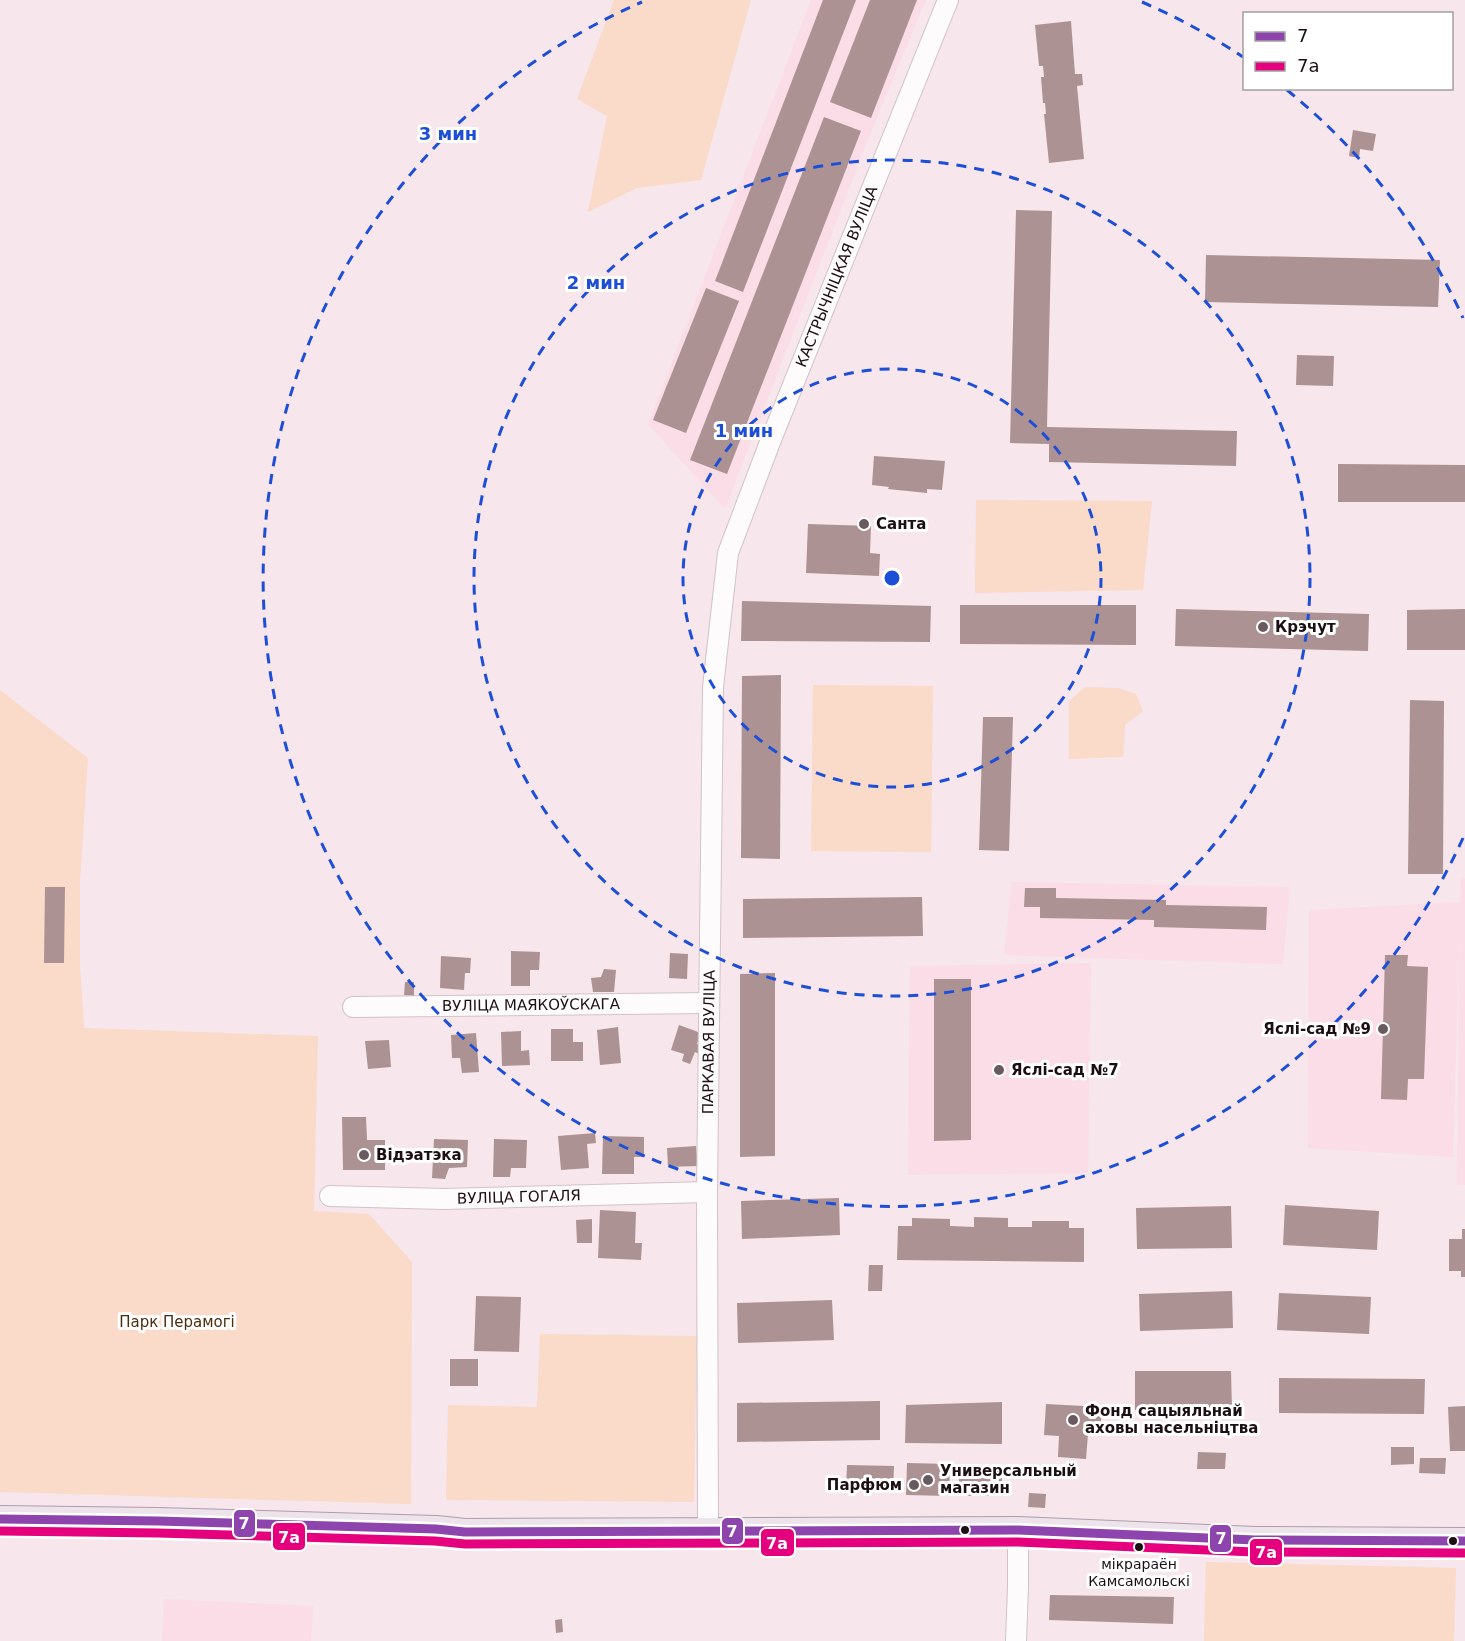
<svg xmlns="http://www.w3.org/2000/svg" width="1465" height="1641" font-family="'DejaVu Sans',sans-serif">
	<rect width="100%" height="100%" fill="#f7e6eb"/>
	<g fill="#fadde6">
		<path d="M811 0H926L873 127 725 509 648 424Z"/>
		<path d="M1461 878H1465V1185H1457L1460 916 1453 1157 1308 1148 1309 910 1460 902Z"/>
		<path d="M1012 882 1290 887 1283 964 1004 955Z"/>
		<path d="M1091 963 1088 1173 908 1175 910 966Z"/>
		<path d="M164 1599 313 1606 311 1641H162Z"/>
	</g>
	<g fill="#fadac8">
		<path d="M614 0H751L701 180 637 188 588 212 607 116 577 99Z"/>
		<path d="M976 500 1152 501 1143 590 975 593Z"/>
		<path d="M813 685 933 686 931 852 811 851Z"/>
		<path d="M1085 687 1118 688 1136 694 1143 711 1125 725 1123 757 1069 759V702Z"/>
		<path d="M0 690 88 758 80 881V965L84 1028 318 1036 314 1211 369 1214 412 1262 411 1504 0 1492Z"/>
		<path d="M540 1334 697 1336 694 1502 446 1500 448 1405 537 1407Z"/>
		<path d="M1206 1562 1456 1568 1454 1641H1204Z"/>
	</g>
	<g fill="#ac9292">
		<path d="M823 0H856L743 292 715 281Z"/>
		<path d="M870 0H917L871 118 830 102Z"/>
		<path d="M1071 21 1075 74H1082L1083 85 1077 86 1084 159 1049 163 1044 114H1046L1045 103H1043L1041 77H1044L1043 66H1039L1035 25Z"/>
		<path d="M824 117 861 131 727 474 690 460Z"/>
		<path d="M1353 130 1376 134 1373 151 1360 149 1359 158 1349 156Z"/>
		<path d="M1016 210 1052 211 1047 427 1237 431 1236 466 1049 462V444L1010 443Z"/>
		<path d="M1206 255 1440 260 1438 307 1205 302Z"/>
		<path d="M706 288 739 301 686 433 653 420Z"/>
		<path d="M1297 355 1334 356 1333 386 1296 385Z"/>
		<path d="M874 456 945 461 942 490 927 489V493L888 489 889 487 872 485Z"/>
		<path d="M1338 464 1465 465V502H1338Z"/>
		<path d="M808 524 871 526 870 553 880 554 879 576 806 573Z"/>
		<path d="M742 601 931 606 930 642 741 641Z"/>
		<path d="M960 605H1136V645L960 644Z"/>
		<path d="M1176 609 1369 614 1368 651 1175 646Z"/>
		<path d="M1465 609V650H1407V610Z"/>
		<path d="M781 675 780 859 741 858 742 676Z"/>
		<path d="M1410 700 1444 701 1443 874H1408Z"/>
		<path d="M983 717H1013L1009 851 979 850Z"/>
		<path d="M45 887H65L64 963H44Z"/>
		<path d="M1025 888H1056V898L1166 900V905L1267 907 1266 930 1154 927V920L1040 918V907H1024Z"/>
		<path d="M922 897 923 936 743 938V899Z"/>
		<path d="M511 951 540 952 539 970H530V986H511Z"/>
		<path d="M670 953 688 954 687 979 669 978Z"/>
		<path d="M1385 955H1408L1407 966 1428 967 1424 1079H1408L1407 1100 1381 1099Z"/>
		<path d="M441 956 471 958 470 973H465L464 990 440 988Z"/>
		<path d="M604 969 616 970 614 992H593L591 978 601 977Z"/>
		<path d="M775 973V1156L740 1157V974Z"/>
		<path d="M934 979H971V1140L934 1141Z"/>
		<path d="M405 982H414V996L404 995Z"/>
		<path d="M679 1025 701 1033 697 1044 701 1046 699 1054 695 1052 690 1064 682 1061 684 1054 671 1050Z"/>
		<path d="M618 1027 621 1063 600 1065 597 1030Z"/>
		<path d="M551 1029H573V1042H583V1061H551Z"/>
		<path d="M521 1031V1051L529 1050 530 1065 502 1066 501 1032Z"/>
		<path d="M476 1033 479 1072 462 1073 460 1058H452L451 1035Z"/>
		<path d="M389 1040 391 1067 368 1069 365 1041Z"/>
		<path d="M342 1117H366L367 1140H385V1170H343Z"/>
		<path d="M595 1133 596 1143 587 1144 589 1168 561 1170 558 1136Z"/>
		<path d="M603 1136 644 1137V1157H634V1174H602Z"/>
		<path d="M434 1139 468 1140 467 1167 449 1168 445 1179 432 1178Z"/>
		<path d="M494 1139 527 1140 526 1168H511L510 1177H493Z"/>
		<path d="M696 1146 698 1166 668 1167 667 1148Z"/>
		<path d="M839 1198 840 1235 742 1239 741 1201Z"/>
		<path d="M1285 1205 1379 1211 1377 1250 1283 1245Z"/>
		<path d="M1231 1206 1232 1248 1137 1249 1136 1208Z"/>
		<path d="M600 1210 636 1212 635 1243H642L641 1260 598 1258Z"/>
		<path d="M974 1217 1008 1218V1227H1032V1221H1069V1228H1084V1262L897 1260 898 1226H912V1218L950 1219V1226L974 1227Z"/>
		<path d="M592 1219V1243H577L576 1220Z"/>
		<path d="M1462 1229H1465V1277H1461V1271H1449V1239H1462Z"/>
		<path d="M869 1265H883L882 1291H868Z"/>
		<path d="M1232 1291 1233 1328 1140 1331 1139 1294Z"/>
		<path d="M1279 1293 1371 1297 1369 1334 1277 1330Z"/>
		<path d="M476 1296 521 1297 519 1352 474 1351Z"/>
		<path d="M832 1300 834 1340 738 1343 737 1303Z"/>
		<rect x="450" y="1359" width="28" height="27"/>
		<path d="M1135 1371H1231L1232 1410H1135Z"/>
		<path d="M1279 1378 1425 1379 1424 1414 1279 1413Z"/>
		<path d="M880 1401V1440L737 1442V1403Z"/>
		<path d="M1002 1402V1444L905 1443 906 1405Z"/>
		<path d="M1046 1404 1102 1407 1100 1434H1088L1086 1459 1058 1457 1059 1436 1044 1435Z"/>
		<path d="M1465 1406V1451H1450L1448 1407Z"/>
		<path d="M1391 1447H1414V1464L1391 1465Z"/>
		<path d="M1198 1452 1226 1453 1225 1469H1197Z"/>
		<path d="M1420 1458H1446L1445 1474 1419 1473Z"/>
		<path d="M907 1463 950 1464 949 1496 906 1495Z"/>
		<path d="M847 1465 894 1466 893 1492 846 1491Z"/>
		<rect x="959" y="1466" width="43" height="30"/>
		<path d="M1029 1493 1046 1494 1045 1508 1028 1507Z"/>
		<path d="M1050 1595 1174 1597 1173 1624 1049 1620Z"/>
		<path d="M562 1619 563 1632 556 1633 555 1620Z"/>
	</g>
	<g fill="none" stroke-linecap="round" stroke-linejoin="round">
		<g stroke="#d1c3c7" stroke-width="22">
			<g id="minor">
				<path id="s1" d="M353 1007 709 1003"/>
				<path id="s2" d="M330 1196 444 1199 707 1192"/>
				<path id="s3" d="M708 1531 707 1192 713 687 728 553 772 437 948 0"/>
				<path d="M1016 1641 1018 1587V1530"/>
			</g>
		</g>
		<g stroke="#b09cab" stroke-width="28">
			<path id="major" d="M0 1519 158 1521 436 1529 465 1532 1018 1530 1255 1540 1465 1541"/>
		</g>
		<use href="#minor" stroke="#fefbfc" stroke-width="20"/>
		<use href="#major" stroke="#ece3eb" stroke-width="26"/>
		<g stroke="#fff" stroke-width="14">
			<path id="bus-1" d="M0 1519 158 1521 436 1529 465 1532 1018 1530 1255 1540 1465 1541"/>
		</g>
		<g stroke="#fff" stroke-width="14">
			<path id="bus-2" d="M0 1531 158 1533 435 1541 465 1544 1018 1542 1254 1552 1465 1553"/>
		</g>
		<use href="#bus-1" stroke="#8e44ad" stroke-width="9"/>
		<use href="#bus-2" stroke="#e5007d" stroke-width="9"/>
	</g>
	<g fill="none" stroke="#1d4ed8" stroke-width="3" stroke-dasharray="10 8">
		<circle cx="892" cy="578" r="209"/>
		<circle cx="892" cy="578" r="418"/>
		<path d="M1463 838A628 628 0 1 1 642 2M1142 2A628 628 0 0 1 1243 57M1287 90A628 628 0 0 1 1463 318"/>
	</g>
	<g fill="#695a5f" stroke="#fff" stroke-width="2">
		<circle cx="864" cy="524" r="6"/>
		<circle cx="1263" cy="627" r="6"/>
		<circle cx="1383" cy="1029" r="6"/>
		<circle cx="999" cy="1070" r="6"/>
		<circle cx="364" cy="1155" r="6"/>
		<circle cx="1073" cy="1420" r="6"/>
		<circle cx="928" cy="1480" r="6"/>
		<circle cx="914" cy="1485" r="6"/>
	</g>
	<g fill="#1c0f13" stroke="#fff" stroke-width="2">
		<circle cx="965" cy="1530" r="5"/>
		<circle cx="1453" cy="1541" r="5"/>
		<circle cx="1139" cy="1547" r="5"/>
	</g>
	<g text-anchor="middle" stroke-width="6" stroke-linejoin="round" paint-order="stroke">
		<g font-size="14" fill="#1c0f13" stroke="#fff">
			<text x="1139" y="1569">мікрараён<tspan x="1139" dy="17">Камсамольскі</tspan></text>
		</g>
		<g font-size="15" fill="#1c0f13" stroke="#fff">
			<text dy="5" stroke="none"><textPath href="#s3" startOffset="1276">КАСТРЫЧНІЦКАЯ ВУЛІЦА</textPath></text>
			<text dy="5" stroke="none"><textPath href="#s1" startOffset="178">ВУЛІЦА МАЯКОЎСКАГА</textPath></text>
			<text dy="5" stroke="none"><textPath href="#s3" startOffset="489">ПАРКАВАЯ ВУЛІЦА</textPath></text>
			<text dy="5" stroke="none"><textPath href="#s2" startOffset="189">ВУЛІЦА ГОГАЛЯ</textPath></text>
		</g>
		<g font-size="15" font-weight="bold" fill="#1c0f13" stroke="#fff" text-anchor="start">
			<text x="876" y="529">Санта</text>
			<text x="1275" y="632">Крэчут</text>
			<text x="1371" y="1034" text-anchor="end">Яслі-сад №9</text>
			<text x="1011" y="1075">Яслі-сад №7</text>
			<text x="376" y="1160">Відэатэка</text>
			<text x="1085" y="1416">Фонд сацыяльнай<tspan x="1085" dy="17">аховы насельніцтва</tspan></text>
			<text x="940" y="1476">Универсальный<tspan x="940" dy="17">магазин</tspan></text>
			<text x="902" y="1490" text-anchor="end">Парфюм</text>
		</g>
		<g font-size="15" fill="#4c2d0e" stroke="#fff">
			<text x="177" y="1327">Парк Перамогі</text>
		</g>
	</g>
	<circle cx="892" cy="578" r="9" fill="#1d4ed8" stroke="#fff" stroke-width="3"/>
	<g font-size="18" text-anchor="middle" font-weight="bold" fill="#1d4ed8" stroke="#fff" stroke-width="6" stroke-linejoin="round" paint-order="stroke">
		<text x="448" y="140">3 мин</text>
		<text x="596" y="289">2 мин</text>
		<text x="744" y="437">1 мин</text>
	</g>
	<g stroke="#fff" stroke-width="2">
		<rect x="233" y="1509" width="23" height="29" rx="6" fill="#8e44ad"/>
		<rect x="721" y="1517" width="23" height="28" rx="6" fill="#8e44ad"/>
		<rect x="272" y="1522" width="34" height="29" rx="6" fill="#e5007d"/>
		<rect x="1209" y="1524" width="23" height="29" rx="6" fill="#8e44ad"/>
		<rect x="760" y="1528" width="35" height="29" rx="6" fill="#e5007d"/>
		<rect x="1249" y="1538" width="34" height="28" rx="6" fill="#e5007d"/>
	</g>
	<g font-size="16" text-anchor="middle" font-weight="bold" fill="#fff">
		<text x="244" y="1529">7</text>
		<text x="732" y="1537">7</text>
		<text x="289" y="1543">7а</text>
		<text x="1221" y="1544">7</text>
		<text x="777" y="1549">7а</text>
		<text x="1266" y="1558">7а</text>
	</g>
	<rect x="1243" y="12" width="210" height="78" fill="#ffffff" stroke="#a49fa1" stroke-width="1.5"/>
	<rect x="1255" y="32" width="30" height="9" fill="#8e44ad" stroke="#a49fa1" stroke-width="1.5"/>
	<text x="1297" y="42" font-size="18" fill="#1c0f13">7</text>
	<rect x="1255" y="62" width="30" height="9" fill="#e5007d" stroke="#a49fa1" stroke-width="1.5"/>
	<text x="1297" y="72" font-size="18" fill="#1c0f13">7а</text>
</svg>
